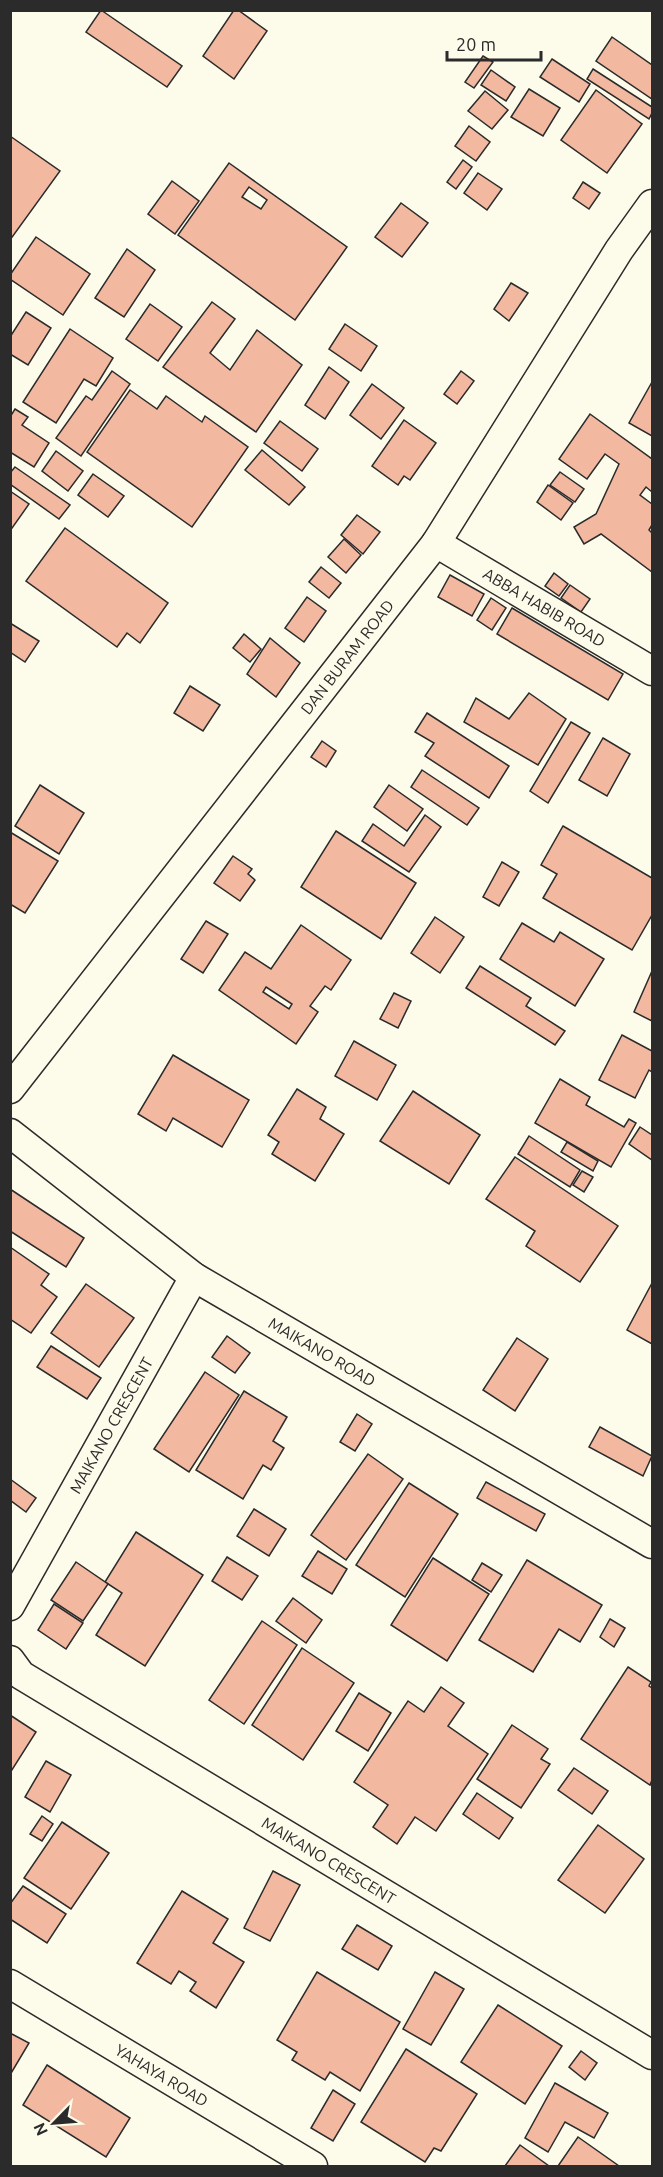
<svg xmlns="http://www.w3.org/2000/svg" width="663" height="2177" font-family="Ubuntu,sans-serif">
	<rect width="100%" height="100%" fill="#fdfbea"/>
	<g fill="#f2b8a0" stroke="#2b2b2b" stroke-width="1.5" fill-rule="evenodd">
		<path d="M101 10 182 66 167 87 86 32Z"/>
		<path d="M234 10H238L267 31 234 79 203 56Z"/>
		<path d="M612 37 652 65V99L596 61Z"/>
		<path d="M483 56 493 62 474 88 465 82Z"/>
		<path d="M552 59 590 84 579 102 540 77Z"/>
		<path d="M593 69 652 107V113L649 119 587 79Z"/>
		<path d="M491 70 515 87 506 101 481 85Z"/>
		<path d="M529 89 560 108 543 136 511 117Z"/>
		<path d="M596 90 642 124 607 173 561 140Z"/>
		<path d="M485 91 508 110 492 129 468 111Z"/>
		<path d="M469 126 490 142 476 161 455 146Z"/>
		<path d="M10 136 60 171 10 240Z"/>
		<path d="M463 160 472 167 456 189 447 182Z"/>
		<path d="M229 163 347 247 295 320 178 235ZM249 187 267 200 261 209 242 197Z"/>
		<path d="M478 173 502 189 487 210 464 193Z"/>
		<path d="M172 181 199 201 175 234 148 214Z"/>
		<path d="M583 182 600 193 589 209 573 198Z"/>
		<path d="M401 203 428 223 402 257 375 237Z"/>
		<path d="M36 237 90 274 63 315 10 279V275Z"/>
		<path d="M127 249 155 270 124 317 95 298Z"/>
		<path d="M511 283 528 293 509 321 494 309Z"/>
		<path d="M212 302 235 319 210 353 230 370 257 330 302 365 256 432 163 367Z"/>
		<path d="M150 304 182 327 158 361 126 339Z"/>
		<path d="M26 312 51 328 28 365 10 354V337Z"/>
		<path d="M345 324 377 346 361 371 329 349Z"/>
		<path d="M70 329 113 358 96 386 84 379 56 423 23 402Z"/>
		<path d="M329 367 349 382 325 419 305 405Z"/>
		<path d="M112 371 130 384 81 456 56 438 86 396 92 400Z"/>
		<path d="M461 371 474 381 457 404 444 394Z"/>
		<path d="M652 382V436L629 423Z"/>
		<path d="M372 384 404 408 381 439 350 415Z"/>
		<path d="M130 390 157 409 166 396 202 422 205 416 248 447 192 527 87 452Z"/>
		<path d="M15 409 28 417 22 425 49 443 34 467 10 452V417Z"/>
		<path d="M590 414 652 459V492L646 487 640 495 652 504V525L649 530 652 533V572L601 534 584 544 574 527 596 514 619 464 605 454 587 479 559 459Z"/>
		<path d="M404 420 436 443 410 480 404 476 398 485 372 466Z"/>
		<path d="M280 421 318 449 302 471 264 443Z"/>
		<path d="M262 450 305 487 289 505 245 470Z"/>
		<path d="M56 451 83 471 68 491 42 471Z"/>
		<path d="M15 467 70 505 59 519 10 484V473Z"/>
		<path d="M560 472 584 489 575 502 550 485Z"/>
		<path d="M93 474 124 496 108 517 78 495Z"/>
		<path d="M548 485 573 503 561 520 537 502Z"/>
		<path d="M10 491 29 504 10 531Z"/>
		<path d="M357 515 380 532 363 554 341 535Z"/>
		<path d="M65 528 168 603 140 643 127 633 117 647 26 581Z"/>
		<path d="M344 539 361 555 346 573 328 557Z"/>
		<path d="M321 567 341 583 329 598 309 582Z"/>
		<path d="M554 573 568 584 559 596 545 586Z"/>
		<path d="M450 575 484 594 472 616 438 597Z"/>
		<path d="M570 585 590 599 581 612 561 598Z"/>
		<path d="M307 597 326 611 304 642 285 628Z"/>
		<path d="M491 598 506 608 492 630 477 620Z"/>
		<path d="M512 608 623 674 608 700 497 634Z"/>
		<path d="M10 623 39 641 25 662 10 652Z"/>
		<path d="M244 634 261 649 250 662 233 648Z"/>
		<path d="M270 638 300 663 276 697 247 674Z"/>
		<path d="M190 686 220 705 203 731 174 713Z"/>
		<path d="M529 693 566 719 538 765 464 722 476 698 509 719Z"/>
		<path d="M427 713 509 766 489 798 425 756 434 743 415 732Z"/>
		<path d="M571 722 590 733 548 803 530 791Z"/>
		<path d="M603 738 630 754 607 796 579 780Z"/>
		<path d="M322 741 336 751 326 767 311 757Z"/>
		<path d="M422 770 479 808 467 825 411 787Z"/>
		<path d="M40 785 84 813 59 854 15 826Z"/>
		<path d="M389 785 423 809 407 831 374 807Z"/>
		<path d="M425 815 441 827 409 872 362 841 373 824 404 846Z"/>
		<path d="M563 826 652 878V915L632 950 543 898 557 874 541 865Z"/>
		<path d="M336 831 416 883 381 939 301 887Z"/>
		<path d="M10 832 58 861 25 913 10 904Z"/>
		<path d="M233 856 252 869 248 874 255 880 240 901 214 883Z"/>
		<path d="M502 862 519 872 499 906 483 897Z"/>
		<path d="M435 917 464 937 440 973 411 953Z"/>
		<path d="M206 921 228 934 203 973 181 959Z"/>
		<path d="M522 923 554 942 560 932 604 959 575 1006 500 959Z"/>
		<path d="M301 925 351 960 331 990 325 986 310 1006 318 1012 296 1044 219 990 245 952 271 969ZM266 987 292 1004 289 1009 263 992Z"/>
		<path d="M480 966 531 998 526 1006 565 1031 555 1045 466 988Z"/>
		<path d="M652 971V1021L634 1012Z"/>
		<path d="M394 993 411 1001 398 1028 380 1019Z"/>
		<path d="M622 1035 652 1051V1072L649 1070 635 1098 599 1080Z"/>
		<path d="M354 1041 396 1065 377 1100 335 1076Z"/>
		<path d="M173 1055 249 1100 222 1147 173 1118 166 1131 138 1114Z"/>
		<path d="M560 1079 590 1097 586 1105 624 1127 629 1119 636 1123 611 1167 535 1123Z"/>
		<path d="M297 1089 326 1107 320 1119 344 1134 315 1181 272 1154 279 1142 268 1135Z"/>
		<path d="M413 1091 480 1135 449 1184 380 1141Z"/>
		<path d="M640 1127 652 1135V1160L629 1144Z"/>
		<path d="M529 1136 580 1170 570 1187 518 1154Z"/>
		<path d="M567 1142 598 1161 593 1171 561 1152Z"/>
		<path d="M515 1157 618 1226 580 1282 526 1246 535 1231 486 1199Z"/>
		<path d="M582 1171 593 1177 584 1192 573 1185Z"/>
		<path d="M10 1189 84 1238 66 1267 10 1231Z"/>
		<path d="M10 1247 49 1274 41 1285 57 1297 31 1333 10 1319Z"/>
		<path d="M652 1283V1344L627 1330Z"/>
		<path d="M86 1284 134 1318 99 1367 51 1333Z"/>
		<path d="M227 1336 250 1353 235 1373 212 1357Z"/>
		<path d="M517 1338 548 1359 515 1411 483 1390Z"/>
		<path d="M51 1346 101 1378 87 1399 37 1367Z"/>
		<path d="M205 1372 239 1395 189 1472 154 1449Z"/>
		<path d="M244 1391 287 1417 273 1441 284 1448 271 1470 263 1465 243 1499 196 1470Z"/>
		<path d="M357 1414 372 1424 355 1451 340 1442Z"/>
		<path d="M600 1427 652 1456 643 1476 589 1447Z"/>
		<path d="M368 1454 403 1479 346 1560 311 1535Z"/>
		<path d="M10 1479 36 1498 26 1512 10 1500Z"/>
		<path d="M486 1482 545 1514 536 1531 477 1498Z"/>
		<path d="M409 1483 458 1514 405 1597 356 1565Z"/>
		<path d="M254 1509 286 1529 269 1556 237 1536Z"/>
		<path d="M136 1532 203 1575 145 1666 96 1635 122 1593 105 1582Z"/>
		<path d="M318 1551 347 1569 332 1594 302 1576Z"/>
		<path d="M227 1557 258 1576 242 1600 212 1581Z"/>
		<path d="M433 1558 489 1594 447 1661 391 1625Z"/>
		<path d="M527 1560 602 1605 580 1642 559 1629 533 1672 479 1640Z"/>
		<path d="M76 1562 108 1584 83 1621 51 1600Z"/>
		<path d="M482 1563 502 1575 491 1592 472 1580Z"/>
		<path d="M293 1598 322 1620 306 1643 276 1621Z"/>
		<path d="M54 1604 83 1623 66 1649 38 1630Z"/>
		<path d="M610 1619 625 1628 614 1647 600 1637Z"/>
		<path d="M262 1621 297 1645 244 1724 209 1700Z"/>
		<path d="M302 1648 354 1683 303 1760 252 1725Z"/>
		<path d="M628 1667 651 1682 649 1686 652 1688V1780L650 1785 581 1739Z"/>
		<path d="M441 1687 464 1703 448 1726 488 1754 436 1831 415 1817 397 1844 373 1827 388 1805 354 1782 408 1701 424 1712Z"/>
		<path d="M359 1693 391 1713 368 1751 336 1731Z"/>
		<path d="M10 1715 36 1732 10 1773Z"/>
		<path d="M512 1725 548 1749 541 1759 550 1764 521 1808 477 1779Z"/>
		<path d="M46 1761 71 1775 50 1812 25 1797Z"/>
		<path d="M574 1768 608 1791 592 1814 558 1790Z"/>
		<path d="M477 1793 513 1818 499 1839 463 1814Z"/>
		<path d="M42 1816 53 1824 42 1841 30 1834Z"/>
		<path d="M62 1822 109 1853 71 1909 24 1878Z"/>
		<path d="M598 1825 644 1859 605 1913 558 1880Z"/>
		<path d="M273 1871 300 1885 270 1941 244 1928Z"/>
		<path d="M23 1886 66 1914 47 1943 10 1919V1904Z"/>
		<path d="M182 1891 228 1919 213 1943 244 1962 216 2008 190 1991 196 1982 179 1971 171 1984 137 1963Z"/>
		<path d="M357 1925 392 1946 378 1970 342 1949Z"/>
		<path d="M317 1972 400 2022 360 2091 330 2072 325 2080 292 2060 297 2052 277 2040Z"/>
		<path d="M435 1972 464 1989 431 2045 403 2029Z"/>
		<path d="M498 2005 562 2046 525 2104 461 2062Z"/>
		<path d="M10 2033 29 2043 10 2075Z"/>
		<path d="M406 2049 477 2094 441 2151 434 2148 425 2162 361 2122Z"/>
		<path d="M581 2051 597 2063 585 2080 569 2067Z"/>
		<path d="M47 2065 130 2118 106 2157 23 2105Z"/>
		<path d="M555 2083 608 2113 594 2138 565 2122 548 2152 525 2138Z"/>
		<path d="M333 2090 355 2104 333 2141 311 2128Z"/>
		<path d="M578 2137 619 2166H558Z"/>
		<path d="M520 2145 549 2166H505Z"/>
	</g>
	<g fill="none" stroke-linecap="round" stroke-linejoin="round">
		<g stroke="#2b2b2b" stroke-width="31">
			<g id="minor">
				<path id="s1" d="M436 543 652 671"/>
				<path id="s2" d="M10 1089 436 543 619 250 652 204"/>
				<path id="s3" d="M10 1133 194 1277 652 1544"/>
				<path id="s4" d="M10 1606 194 1277"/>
				<path id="s5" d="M10 1660 21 1675 652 2055"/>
				<path id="s6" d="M10 1984 313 2166"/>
			</g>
		</g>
		<use href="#minor" stroke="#fdfbea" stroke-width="28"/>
	</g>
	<g text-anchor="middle" stroke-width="4.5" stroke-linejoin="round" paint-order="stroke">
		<g font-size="16" fill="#2b2b2b" stroke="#fdfbea">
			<text dy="6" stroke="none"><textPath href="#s1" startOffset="126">ABBA HABIB ROAD</textPath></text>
			<text dy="6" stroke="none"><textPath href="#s2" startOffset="548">DAN BURAM ROAD</textPath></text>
			<text dy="6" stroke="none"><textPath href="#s3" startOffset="382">MAIKANO ROAD</textPath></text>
			<text dy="6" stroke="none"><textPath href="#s4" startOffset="207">MAIKANO CRESCENT</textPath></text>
			<text dy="6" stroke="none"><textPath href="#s5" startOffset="378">MAIKANO CRESCENT</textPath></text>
			<text dy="6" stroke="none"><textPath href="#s6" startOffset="177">YAHAYA ROAD</textPath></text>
		</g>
	</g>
	<rect width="663" height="2177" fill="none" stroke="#2b2b2b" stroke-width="24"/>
	<g transform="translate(54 2123) rotate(245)" stroke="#fdfbea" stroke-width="4.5" paint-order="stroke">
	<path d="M0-4.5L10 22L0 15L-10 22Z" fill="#2b2b2b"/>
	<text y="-9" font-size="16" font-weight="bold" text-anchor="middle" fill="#2b2b2b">N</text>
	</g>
	<path d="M447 51v9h94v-9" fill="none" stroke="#2b2b2b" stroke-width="3"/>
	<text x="456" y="51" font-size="18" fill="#2b2b2b" stroke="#fdfbea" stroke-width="4.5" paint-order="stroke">20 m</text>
</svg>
